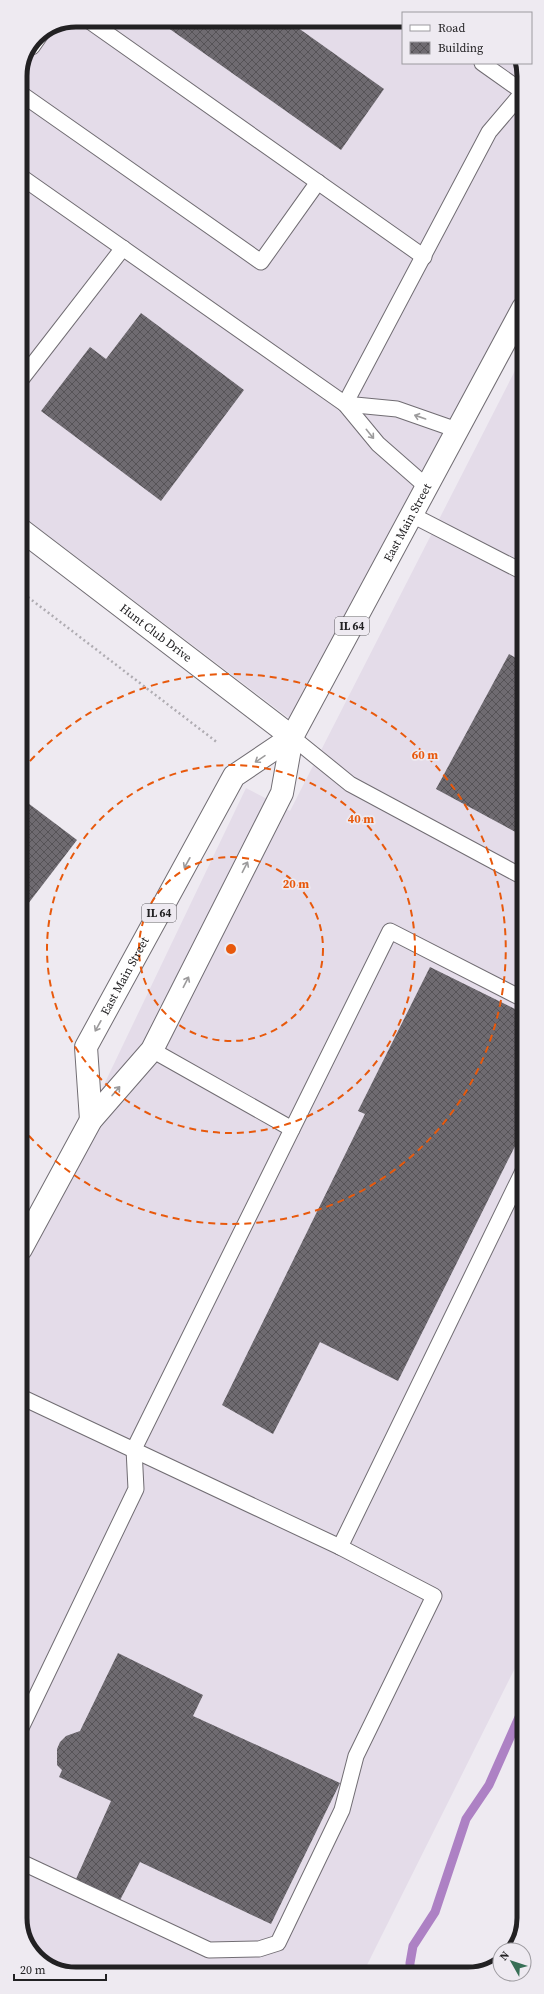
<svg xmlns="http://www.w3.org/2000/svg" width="544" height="1994" font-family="'Source Serif 4',serif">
	<defs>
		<pattern id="building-cross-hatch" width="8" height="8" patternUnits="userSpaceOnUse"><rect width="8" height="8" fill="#6f6b71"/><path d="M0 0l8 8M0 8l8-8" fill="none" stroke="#565357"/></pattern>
	</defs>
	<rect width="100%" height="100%" fill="#eeeaf1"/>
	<g fill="#e4dce9">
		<path d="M76 20H403V63H522L523 65V284L290 719 20 514V76L37 36Z"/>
		<path d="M523 355 524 1650 363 1973 72 1974 39 1960 21 1929V1258L246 788 290 811Z"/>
	</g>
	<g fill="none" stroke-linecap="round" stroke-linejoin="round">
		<path stroke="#ad81c4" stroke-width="9" d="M410 1973V1963L413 1946 435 1912 466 1819 489 1785 524 1706"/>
	</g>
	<g fill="url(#building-cross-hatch)">
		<path d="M157 20H287L384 89 341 150Z"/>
		<path d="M141 313 244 390 161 501 41 411 90 347 106 359Z"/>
		<path d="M509 654 523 662V836L436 789Z"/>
		<path d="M20 797 77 840 21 913 20 825Z"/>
		<path d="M430 967 523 1013 524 1128 398 1381 320 1342 273 1434 222 1405 365 1114 358 1111Z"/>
		<path d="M118 1653 203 1695 193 1716 340 1783 271 1924 140 1862 119 1902 76 1879 111 1801 59 1777 62 1770 57 1765V1749L60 1742 66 1736 80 1731Z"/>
	</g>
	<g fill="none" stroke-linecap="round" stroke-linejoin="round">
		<g stroke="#716d73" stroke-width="17">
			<g id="lane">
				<path d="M88 20 424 257"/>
				<path d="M32 47 41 34"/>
				<path d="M482 63 523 92"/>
				<path d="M20 93 261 262 318 182"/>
				<path d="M20 176 345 404 378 444 427 487"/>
				<path d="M20 381 123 248"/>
				<path d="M345 404 489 132 523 92"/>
				<path d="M345 404 397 409 457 430"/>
				<path d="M412 515 523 572"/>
				<path d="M292 737 350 784 523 877"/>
				<path d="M152 1050 292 1129"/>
				<path d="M21 1397 340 1547 434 1596 356 1756 342 1810 278 1943 259 1949 209 1950 21 1862"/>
				<path d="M340 1547 524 1169"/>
				<path d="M21 1728 136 1489 134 1449 390 931 523 999"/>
			</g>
		</g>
		<g stroke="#716d73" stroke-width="24">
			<g id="street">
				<path id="s1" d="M20 529 292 737"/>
			</g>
		</g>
		<g stroke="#716d73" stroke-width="24">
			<g id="primary">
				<path id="s2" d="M91 1120 86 1047 234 776 292 737"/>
				<path id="s3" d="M21 1249 91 1120 152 1050 282 793 292 737 523 308"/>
			</g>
		</g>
		<path stroke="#afacb2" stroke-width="2.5" stroke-dasharray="2 3" stroke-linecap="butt" d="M20 591 218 743"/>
		<use href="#lane" stroke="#fff" stroke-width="15"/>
		<use href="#street" stroke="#fff" stroke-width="22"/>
		<use href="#primary" stroke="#fff" stroke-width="22"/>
	</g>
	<defs><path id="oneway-shaft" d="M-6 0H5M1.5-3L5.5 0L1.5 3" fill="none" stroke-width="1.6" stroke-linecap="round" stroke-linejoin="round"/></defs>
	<g stroke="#9c9b9c">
		<use href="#oneway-shaft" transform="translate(420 417) rotate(-161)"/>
		<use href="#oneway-shaft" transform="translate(370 434) rotate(51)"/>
		<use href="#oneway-shaft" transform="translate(260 759) rotate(146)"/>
		<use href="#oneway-shaft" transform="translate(187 863) rotate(119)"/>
		<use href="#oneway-shaft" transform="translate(245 867) rotate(-63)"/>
		<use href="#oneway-shaft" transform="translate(186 982) rotate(-63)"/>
		<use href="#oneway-shaft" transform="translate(98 1026) rotate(119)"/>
		<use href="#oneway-shaft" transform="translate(116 1091) rotate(-49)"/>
	</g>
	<g fill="none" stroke="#e8590c" stroke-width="2" stroke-dasharray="7 5">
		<circle cx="231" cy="949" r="92"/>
		<circle cx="231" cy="949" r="184"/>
		<path d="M22 770A275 275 0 1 1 22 1128"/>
	</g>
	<g text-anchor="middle" stroke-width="3.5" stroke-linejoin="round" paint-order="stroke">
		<g fill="#eeeaf1" stroke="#5f5d61" stroke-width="1">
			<rect x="335" y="617" width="34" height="18" rx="3"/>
			<rect x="142" y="904" width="34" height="18" rx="3"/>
		</g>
		<g font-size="11" font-weight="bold" fill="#222123">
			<text x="352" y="630">IL 64</text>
			<text x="159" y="917">IL 64</text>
		</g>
		<g font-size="12" fill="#222123" stroke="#eeeaf1">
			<text dy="4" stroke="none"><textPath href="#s3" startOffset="828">East Main Street</textPath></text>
			<text dy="4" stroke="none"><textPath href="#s1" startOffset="171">Hunt Club Drive</textPath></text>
			<text dy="4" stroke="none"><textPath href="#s2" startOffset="154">East Main Street</textPath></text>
		</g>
	</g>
	<path d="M0 0H544V1994H0ZM76 27H468A49 49 0 0 1 517 76V1918A49 49 0 0 1 468 1967H76A49 49 0 0 1 27 1918V76A49 49 0 0 1 76 27Z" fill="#eeeaf1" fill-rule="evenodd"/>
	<path fill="none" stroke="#222123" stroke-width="5" d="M76 27H468A49 49 0 0 1 517 76V1918A49 49 0 0 1 468 1967H76A49 49 0 0 1 27 1918V76A49 49 0 0 1 76 27Z"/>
	<circle cx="231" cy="949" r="6" fill="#e8590c" stroke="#eeeaf1" stroke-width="2"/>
	<g font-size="12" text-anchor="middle" font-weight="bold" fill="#e8590c" stroke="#eeeaf1" stroke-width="3.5" stroke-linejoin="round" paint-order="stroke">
		<text x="425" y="759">60 m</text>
		<text x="361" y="823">40 m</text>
		<text x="296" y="888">20 m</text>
	</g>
	<rect x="402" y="12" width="130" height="52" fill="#eeeaf1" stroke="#9c9a9f"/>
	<rect x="410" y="25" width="20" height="6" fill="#ffffff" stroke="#9c9a9f"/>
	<text x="438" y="32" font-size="12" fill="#222123">Road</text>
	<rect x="410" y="42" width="20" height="12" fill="url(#building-cross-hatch)" stroke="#9c9a9f"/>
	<text x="438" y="52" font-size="12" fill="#222123">Building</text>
	<g transform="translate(512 1962) rotate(309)"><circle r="19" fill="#eeeaf1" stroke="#9c9a9f"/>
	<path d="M0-3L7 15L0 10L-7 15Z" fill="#376f56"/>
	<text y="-6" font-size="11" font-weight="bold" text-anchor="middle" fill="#222123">N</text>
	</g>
	<path d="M14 1974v6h92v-6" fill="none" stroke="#222123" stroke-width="2"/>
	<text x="20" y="1974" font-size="12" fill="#222123" stroke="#eeeaf1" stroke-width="3" paint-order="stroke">20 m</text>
</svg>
